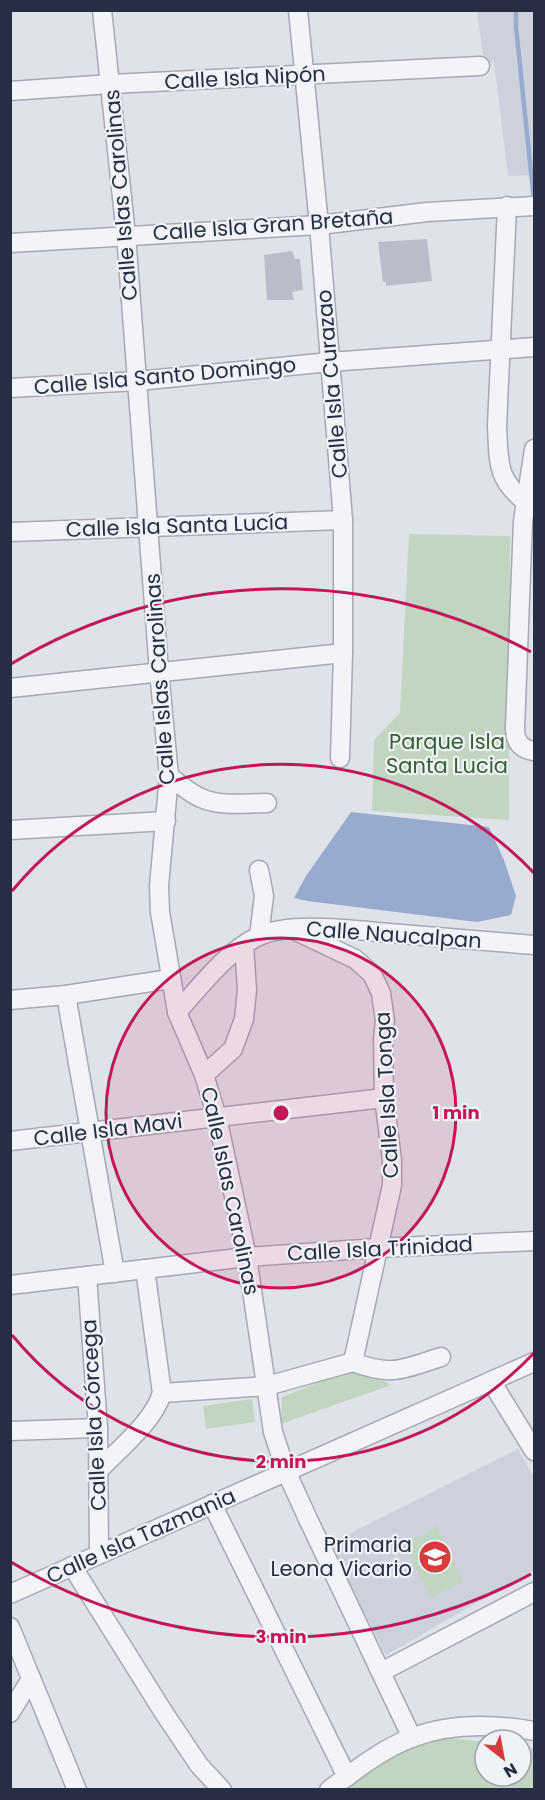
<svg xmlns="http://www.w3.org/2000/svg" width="545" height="1800" font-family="Poppins,sans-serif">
	<rect width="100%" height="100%" fill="#e0e2ea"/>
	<g fill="#cdd1dc">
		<path d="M477 11H534V175L508 176 494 62 484 63Z"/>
		<path d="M518 1449 534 1478V1570L386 1655 329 1544Z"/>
	</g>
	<g fill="#c2d5c0">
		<path d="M409 534 510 536 509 820 372 811 374 740 400 713Z"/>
		<path d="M357 1367 391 1385 281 1424 282 1397Z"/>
		<path d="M252 1399 255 1422 206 1429 203 1406Z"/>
		<path d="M437 1526 464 1582 430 1598 404 1542 422 1535Z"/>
		<path d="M451 1738 485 1742V1776H521V1747L534 1748V1789L347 1790 373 1766 410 1746Z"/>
	</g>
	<path fill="#98aacd" d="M351 812 489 827 504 860 516 896 511 915 477 922 307 901 294 898 306 876Z"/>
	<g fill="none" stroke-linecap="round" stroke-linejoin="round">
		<path stroke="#98aacd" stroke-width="4.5" d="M516 10V27L534 201"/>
	</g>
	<g fill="#b9bdca">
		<path d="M427 239 432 281 386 286V282H383L378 242Z"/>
		<path d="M292 251 295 259H300L303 290 292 292 294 300H267L264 255Z"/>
	</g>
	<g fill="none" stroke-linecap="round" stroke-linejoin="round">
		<g stroke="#a5a8b5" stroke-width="21">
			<g id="minor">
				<path d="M102 10 126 235 159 671 169 776 159 886 160 912 177 1012 204 1075 217 1117 247 1257 273 1432 286 1471 308 1519 412 1738"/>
				<path d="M298 10 319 225 343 520V653L340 758"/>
				<path d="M10 91 111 84 480 66"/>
				<path d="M507 206 497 426C499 462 496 479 526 502"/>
				<path d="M10 243 319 225 427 212 534 206"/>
				<path d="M10 388 138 381 330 362 534 347"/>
				<path d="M534 449 523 521 515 728C515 742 521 749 534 751"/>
				<path d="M10 532 343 520"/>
				<path d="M10 688 343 653"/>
				<path d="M169 776C179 783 189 793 201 798 221 807 245 803 267 803"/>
				<path d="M10 830 166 821"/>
				<path d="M292 929 355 959 372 974 381 993 385 1021 383 1039 384 1098 392 1160V1185L353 1362"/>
				<path d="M259 936 264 896 259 870"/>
				<path d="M66 995 115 1273"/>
				<path d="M10 1000 66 995 170 979"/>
				<path d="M177 1012C201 986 225 953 257 937 288 921 354 930 389 933 437 937 486 941 534 945"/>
				<path d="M204 1075 233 1049 244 1019 247 990 244 945"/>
				<path d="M10 1141 384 1098"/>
				<path d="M87 1276 98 1428 99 1554"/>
				<path d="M10 1285 247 1257 377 1248 534 1241"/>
				<path d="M353 1362C393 1377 403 1369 441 1357"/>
				<path d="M491 1381 534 1451"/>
				<path d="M162 1393 267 1386 353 1362"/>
				<path d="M10 1431 98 1428"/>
				<path d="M99 1470C119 1449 154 1421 162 1393L145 1269"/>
				<path d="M212 1504 347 1777"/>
				<path d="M72 1566 164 1713 199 1765 222 1790"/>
				<path d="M10 1594 534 1362"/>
				<path d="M10 1627 77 1790"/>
				<path d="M381 1672 534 1592"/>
				<path d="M10 1713 31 1679"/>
				<path d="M329 1790C354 1771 382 1749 411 1738 449 1723 495 1724 534 1731"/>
			</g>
		</g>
		<use href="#minor" stroke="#f3f4f8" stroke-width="18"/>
	</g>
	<circle cx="281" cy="1113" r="175" fill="#c2185b" fill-opacity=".12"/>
	<g fill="none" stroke="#c2185b" stroke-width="3">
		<circle cx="281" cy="1113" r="175"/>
		<path d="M534 1353A349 349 0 0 1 12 1335M12 891A349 349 0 0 1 534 873"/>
		<path d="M531 1574A524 524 0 0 1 11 1562M11 664A524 524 0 0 1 531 652"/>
	</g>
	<defs>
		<g id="school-disc" transform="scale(1.725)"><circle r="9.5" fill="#d93a3b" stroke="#eff2f7"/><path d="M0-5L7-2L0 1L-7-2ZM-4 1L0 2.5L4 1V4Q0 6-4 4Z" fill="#fff"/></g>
	</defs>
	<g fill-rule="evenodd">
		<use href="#school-disc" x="435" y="1557"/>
	</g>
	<g text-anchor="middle" stroke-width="4.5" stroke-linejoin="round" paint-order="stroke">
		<g font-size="21" fill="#272d43" stroke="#eff2f7">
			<text transform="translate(245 78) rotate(-3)" y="7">Calle Isla Nipón</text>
			<text transform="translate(121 195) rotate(-95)" y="7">Calle Islas Carolinas</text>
			<text transform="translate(273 225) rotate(-4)" y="7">Calle Isla Gran Bretaña</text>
			<text transform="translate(165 376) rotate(-5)" y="7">Calle Isla Santo Domingo</text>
			<text transform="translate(332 384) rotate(-95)" y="7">Calle Isla Curazao</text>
			<text transform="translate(177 526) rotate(-2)" y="7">Calle Isla Santa Lucía</text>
			<text transform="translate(160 679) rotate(-94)" y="7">Calle Islas Carolinas</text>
			<text transform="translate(394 935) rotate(4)" y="7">Calle Naucalpan</text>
			<text transform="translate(387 1095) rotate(-93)" y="7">Calle Isla Tonga</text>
			<text transform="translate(108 1130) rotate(-7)" y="7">Calle Isla Mavi</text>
			<text transform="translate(230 1191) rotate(78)" y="7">Calle Islas Carolinas</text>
			<text transform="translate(380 1249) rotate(-3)" y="7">Calle Isla Trinidad</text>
			<text transform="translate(94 1415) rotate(-93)" y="7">Calle Isla Córcega</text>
			<text transform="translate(141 1536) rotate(-24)" y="7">Calle Isla Tazmania</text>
		</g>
		<g font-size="21" fill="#356033" stroke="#eff2f7">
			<text x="447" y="749">Parque Isla<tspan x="447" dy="24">Santa Lucia</tspan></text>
		</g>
		<g font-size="21" fill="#272d43" stroke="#eff2f7" text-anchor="end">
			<text x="412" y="1552">Primaria<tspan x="412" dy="24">Leona Vicario</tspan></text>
		</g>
	</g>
	<circle cx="281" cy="1113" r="9" fill="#c2185b" stroke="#eff2f7" stroke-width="3"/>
	<g font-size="18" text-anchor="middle" font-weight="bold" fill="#c2185b" stroke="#eff2f7" stroke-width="4.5" stroke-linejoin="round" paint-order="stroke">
		<text x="456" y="1119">1 min</text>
		<text x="281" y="1468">2 min</text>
		<text x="281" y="1643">3 min</text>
	</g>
	<rect width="545" height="1800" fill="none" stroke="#272d43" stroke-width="24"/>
	<g transform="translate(503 1758) rotate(149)"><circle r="28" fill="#eff2f7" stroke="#9fa3af" stroke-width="1.5"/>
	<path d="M0-4.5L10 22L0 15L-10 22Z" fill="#d93a3b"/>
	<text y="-9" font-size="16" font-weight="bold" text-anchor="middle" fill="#272d43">N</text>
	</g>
</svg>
